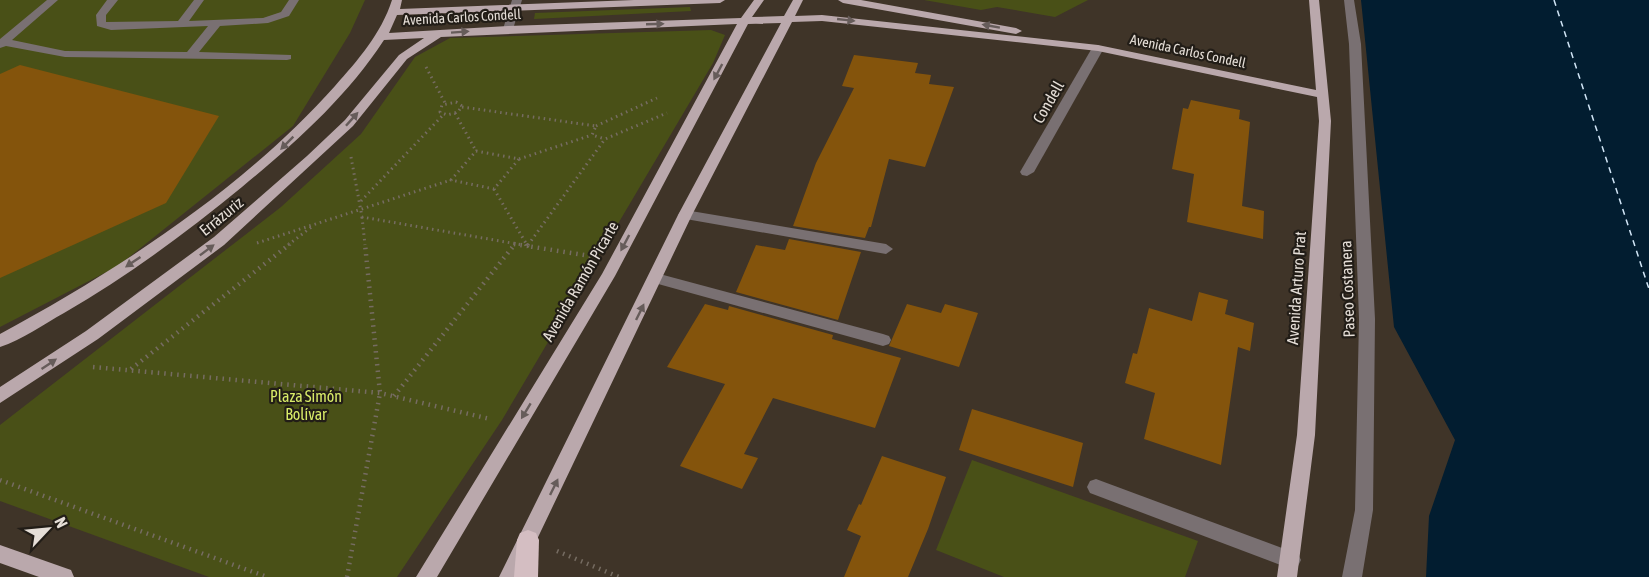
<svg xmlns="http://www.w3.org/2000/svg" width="1649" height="577" font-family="'Asap Condensed',sans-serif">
	<rect width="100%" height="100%" fill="#3f3428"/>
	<g fill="#495017">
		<path d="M0 0H365L350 33 293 126 118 266 0 327Z"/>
		<path d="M924 0H1088L1055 17 997 7 981 10Z"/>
		<path d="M690 7 691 11 534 19 535 13Z"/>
		<path d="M711 30 725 35 713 63 502 420 397 577H209L0 501V425L281 207 361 134 415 57 450 38Z"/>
		<path d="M972 460 1198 541 1185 577H1004L936 550Z"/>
	</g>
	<path fill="#021d30" d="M1361 0H1649V577H1426L1429 516 1455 440 1394 327Z"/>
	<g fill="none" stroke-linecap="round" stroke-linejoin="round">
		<path stroke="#d1e5f6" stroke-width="1.5" stroke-dasharray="6 5" stroke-linecap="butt" d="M1554 0 1649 289"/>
	</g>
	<g fill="#84540c">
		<path d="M854 55 918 63 915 73 931 75 929 84 954 87 925 167 889 159 871 227H869L865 238 793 226 816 163 854 88 842 86Z"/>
		<path d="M20 65 219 116 166 203 0 278V74Z"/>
		<path d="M1191 100 1240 110 1239 119 1250 122 1242 206 1264 211 1263 239 1187 222 1194 174 1172 169 1183 108 1188 109Z"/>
		<path d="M789 239 861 252 838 320 736 292 756 245 785 250Z"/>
		<path d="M1199 292 1228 300 1225 314 1254 323 1250 351 1238 347 1221 465 1144 439 1155 393 1125 383 1133 353 1137 354 1149 308 1192 321Z"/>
		<path d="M705 304 728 310 729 306 833 335 832 339 901 358 875 428 773 398 744 454 758 458 742 489 680 466 725 384 667 367Z"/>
		<path d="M907 304 941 313 945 304 978 313 959 367 889 346Z"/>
		<path d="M972 409 1083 443 1073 487 959 450Z"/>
		<path d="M882 456 946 477 928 529 908 577H844L861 536 847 530 859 504 861 505Z"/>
	</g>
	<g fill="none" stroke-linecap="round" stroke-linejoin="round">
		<g stroke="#766c62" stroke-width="3" stroke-dasharray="1.5 4" stroke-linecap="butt">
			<path d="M426 67 445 103"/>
			<path d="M456 102 462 106 458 112 447 115 440 112 442 105Z"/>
			<path d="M462 107 596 126 592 135 605 139"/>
			<path d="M455 113 476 151"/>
			<path d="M596 126 657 98"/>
			<path d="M476 151 519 159 494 189 451 180Z"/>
			<path d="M351 157 362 217 523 245"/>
			<path d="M519 159 592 135"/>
			<path d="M494 189 527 245"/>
			<path d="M361 201 444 114"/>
			<path d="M362 217 365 245"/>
			<path d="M257 243 451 180"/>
			<path d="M288 245 314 225"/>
			<path d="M528 245 605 139 667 113"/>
		</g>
		<g stroke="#766c62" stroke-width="4.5" stroke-dasharray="1.5 5" stroke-linecap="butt">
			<path d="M514 244 527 246 529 244"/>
			<path d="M526 244 527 246 591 256"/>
			<path d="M93 367 380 393 490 419"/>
			<path d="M131 369 290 244"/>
			<path d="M394 396 515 244"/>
			<path d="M0 480 267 577"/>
			<path d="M557 551 619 577"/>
			<path d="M347 577 380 393 365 244"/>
		</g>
		<g fill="#797072" fill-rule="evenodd">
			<path d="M47 0H58L12 40 65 51 187 52 208 26 111 30 97 26 96 15 107 0H118L106 15V22L178 21 194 0H204L189 21 263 18 281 12 289 0H299L289 16 268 23 220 26 199 52 291 55V59L287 60 65 57 6 46 0 48V39Z"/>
			<path d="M512 0H522L513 29 508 32 503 29Z"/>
			<path d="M1344 0H1354L1361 44 1375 319 1373 510 1362 577H1342L1355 510 1359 319 1349 44Z"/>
			<path d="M1098 45 1104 48 1034 172 1027 176 1022 175 1020 172 1092 48Z"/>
			<path d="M685 210 886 244 893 249 886 254 680 218 678 215 680 212Z"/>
			<path d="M656 273 883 334 889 336 891 340 889 344 883 346 651 282 649 278 651 274Z"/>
			<path d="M1096 479 1298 554 1301 560 1298 566 1291 569 1090 493 1087 487 1090 481Z"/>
		</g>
		<g fill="#baa8ac" fill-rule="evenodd">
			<path d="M392 0H402L400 9 634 0H725L720 3 397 15 389 33 508 26 741 18 754 0H764L752 17 784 16 793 0H803L795 16 822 15 1098 45 1316 90 1309 0H1319L1331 121 1315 435 1297 577H1277L1297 435 1319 121 1317 97 1098 51 822 21 792 22 692 215 519 577H499L678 215 781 23 748 24 615 276 437 577H416L602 274 737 24 441 37 407 59 353 126 224 245 98 339 0 403V387L86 331 214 237 307 156 345 120 399 55 424 38 384 40C347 97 294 144 242 187 186 233 128 276 64 313 44 324 22 340 0 347V334C120 269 244 188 335 86 358 60 381 34 392 0Z"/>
			<path d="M838 0H861L1016 28 1022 31 1016 34 843 3Z"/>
			<path d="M0 545 71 570 74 577H39L0 563Z"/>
		</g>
		<path fill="#d4bec2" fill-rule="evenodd" d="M528 530 536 533 539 540 538 577H514L517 540 520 533Z"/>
	</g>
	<defs><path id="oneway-solid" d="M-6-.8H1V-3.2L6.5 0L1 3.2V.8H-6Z" transform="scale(1.5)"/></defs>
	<g fill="#665c5a">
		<use href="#oneway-solid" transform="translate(846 20) rotate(6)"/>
		<use href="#oneway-solid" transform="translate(655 24) rotate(-2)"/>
		<use href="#oneway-solid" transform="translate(991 26) rotate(-170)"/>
		<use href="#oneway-solid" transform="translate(460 32) rotate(-4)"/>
		<use href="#oneway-solid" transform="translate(718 72) rotate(118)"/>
		<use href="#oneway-solid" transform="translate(352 119) rotate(-48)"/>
		<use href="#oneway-solid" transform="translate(287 143) rotate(135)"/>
		<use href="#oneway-solid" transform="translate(625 243) rotate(118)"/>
		<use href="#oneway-solid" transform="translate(207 250) rotate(-37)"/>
		<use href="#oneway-solid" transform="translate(133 262) rotate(146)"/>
		<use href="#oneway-solid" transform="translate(640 312) rotate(-64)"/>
		<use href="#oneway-solid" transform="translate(49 364) rotate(-34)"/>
		<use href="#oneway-solid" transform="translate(526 411) rotate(121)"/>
		<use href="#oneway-solid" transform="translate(554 487) rotate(-64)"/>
	</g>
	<g text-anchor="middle" stroke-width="4.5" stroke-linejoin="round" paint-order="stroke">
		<g font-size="14" fill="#e5ded7" stroke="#221d17">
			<text transform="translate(462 17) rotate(-3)" y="5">Avenida Carlos Condell</text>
			<text transform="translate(1188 51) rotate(12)" y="5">Avenida Carlos Condell</text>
		</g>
		<g font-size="16" fill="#e5ded7" stroke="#221d17">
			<text transform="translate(1048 102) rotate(-60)" y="6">Condell</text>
			<text transform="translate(221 216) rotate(-39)" y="6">Errázuriz</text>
			<text transform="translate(580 281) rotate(-60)" y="6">Avenida Ramón Picarte</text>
			<text transform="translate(1296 288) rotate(-86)" y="6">Avenida Arturo Prat</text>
			<text transform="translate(1347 289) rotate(-92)" y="6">Paseo Costanera</text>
		</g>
		<g font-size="16" fill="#d8eb68" stroke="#221d17">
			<text x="306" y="402">Plaza Simón<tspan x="306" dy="18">Bolívar</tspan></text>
		</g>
	</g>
	<g transform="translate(48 529) rotate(64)" stroke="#221d17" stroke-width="4.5" paint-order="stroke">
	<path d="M0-4.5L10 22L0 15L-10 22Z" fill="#e5ded7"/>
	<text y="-9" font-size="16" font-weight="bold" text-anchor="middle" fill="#e5ded7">N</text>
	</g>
</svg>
